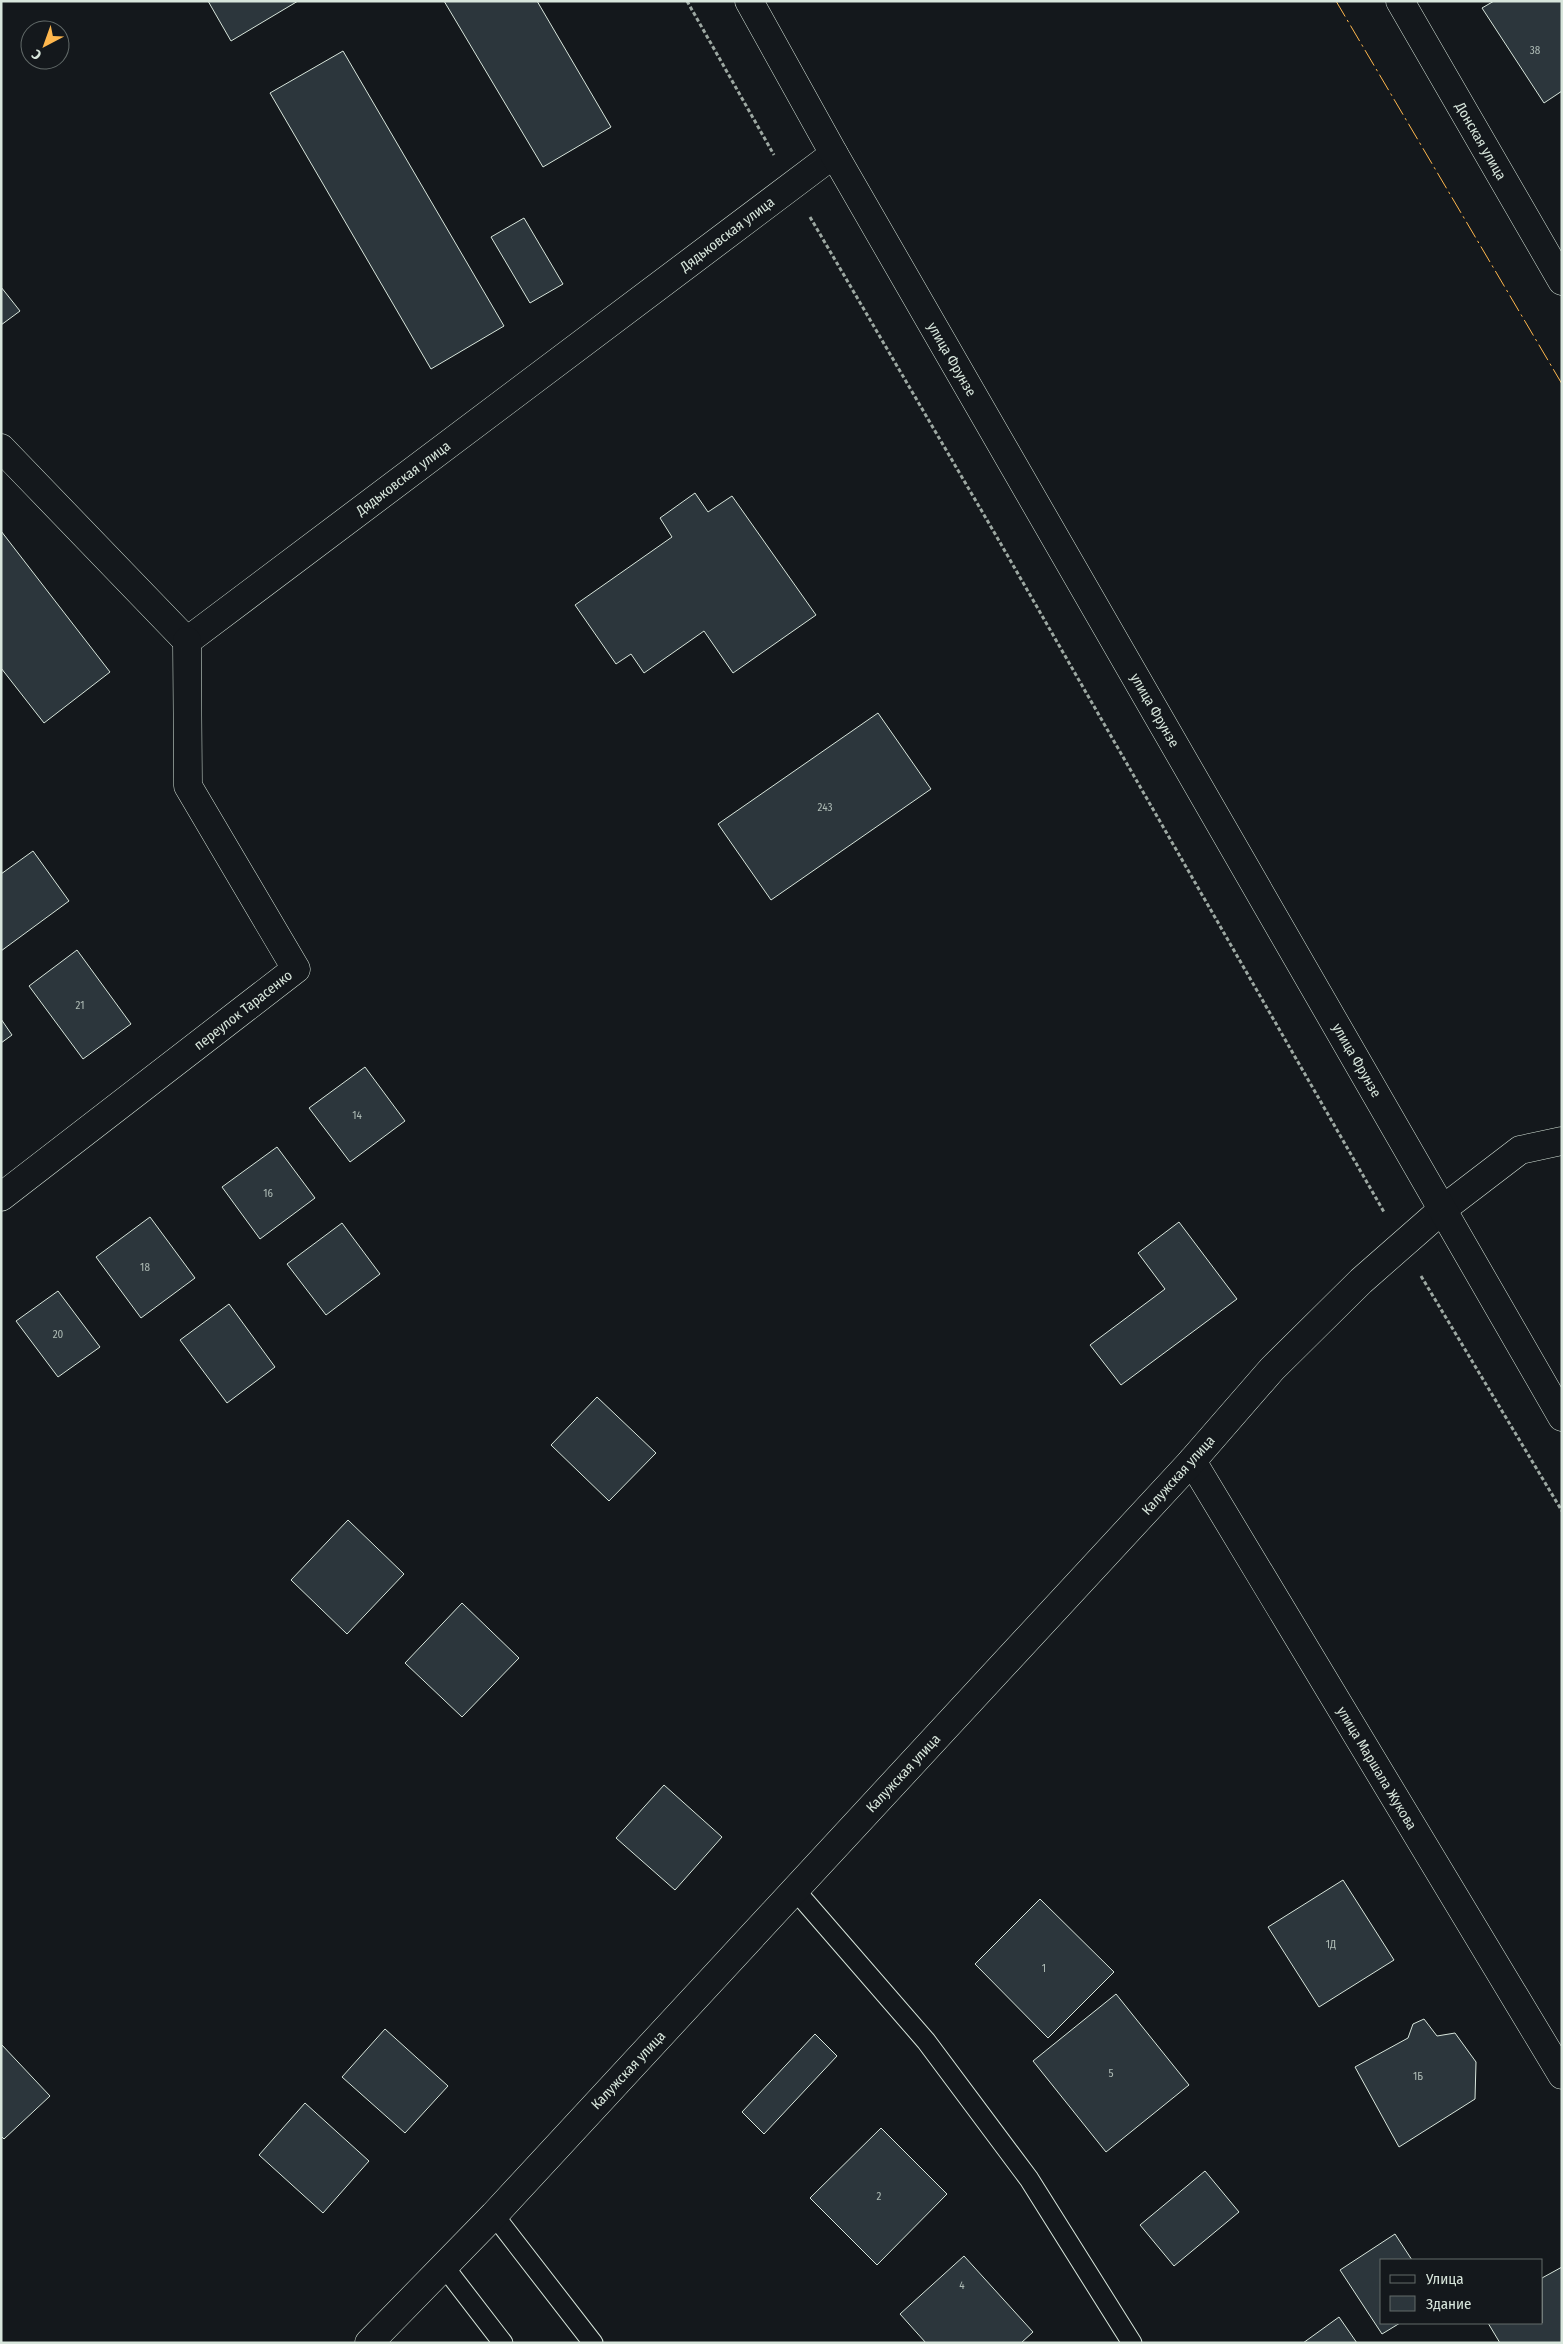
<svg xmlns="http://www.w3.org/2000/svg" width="1563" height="2344" font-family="'Fira Sans Condensed',sans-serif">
	<rect width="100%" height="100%" fill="#14181c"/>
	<g fill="#2c363c" stroke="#d8e6dc">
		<path d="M208 1H298L231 41Z"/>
		<path d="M444 1H537L611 127 543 167Z"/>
		<path d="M1494 1H1562V91L1544 103 1482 8Z"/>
		<path d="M343 51 504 326 431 369 270 93Z"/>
		<path d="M524 218 563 284 530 303 491 237Z"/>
		<path d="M1 287 20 311 1 325Z"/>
		<path d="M695 493 708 512 732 496 816 615 733 673 704 631 644 673 631 654 616 664 575 605 672 537 660 518Z"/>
		<path d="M1 531 110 672 44 723 1 668Z"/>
		<path d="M878 713 931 789 771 900 718 824Z"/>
		<path d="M33 851 69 901 1 951V874Z"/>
		<path d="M77 950 131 1024 83 1059 29 986Z"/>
		<path d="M1 1019 12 1035 1 1043Z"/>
		<path d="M365 1067 405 1121 350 1162 309 1108Z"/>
		<path d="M277 1147 315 1198 260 1239 222 1187Z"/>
		<path d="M150 1217 195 1278 141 1318 96 1257Z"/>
		<path d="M1179 1222 1237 1299 1121 1385 1090 1345 1165 1289 1138 1253Z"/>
		<path d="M342 1223 380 1274 326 1315 287 1264Z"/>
		<path d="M58 1291 100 1347 58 1377 16 1321Z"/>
		<path d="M229 1304 275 1367 227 1403 180 1340Z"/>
		<path d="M597 1397 656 1453 609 1501 551 1445Z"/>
		<path d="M348 1520 404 1574 347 1634 291 1580Z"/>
		<path d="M462 1603 519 1658 462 1717 405 1663Z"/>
		<path d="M664 1785 722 1837 675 1890 616 1838Z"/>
		<path d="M1343 1880 1394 1960 1319 2007 1268 1927Z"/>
		<path d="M1040 1899 1114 1972 1048 2038 975 1964Z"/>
		<path d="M1116 1994 1189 2085 1106 2152 1033 2061Z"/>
		<path d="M1424 2019 1437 2036 1455 2033 1476 2062 1475 2099 1399 2147 1355 2067 1408 2038 1413 2024Z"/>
		<path d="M385 2029 448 2086 405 2133 342 2077Z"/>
		<path d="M815 2034 837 2056 764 2134 742 2112Z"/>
		<path d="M1 2044 50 2096 4 2139 1 2136Z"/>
		<path d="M305 2103 369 2161 323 2213 259 2155Z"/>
		<path d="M881 2128 947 2194 877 2265 810 2198Z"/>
		<path d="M1205 2171 1239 2212 1174 2266 1140 2225Z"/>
		<path d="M1395 2234 1412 2260H1382V2323H1400L1382 2334 1340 2270Z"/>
		<path d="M964 2256 1033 2332 1021 2343H926L900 2314Z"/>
		<path d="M1562 2267V2343H1500L1488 2323H1542V2278Z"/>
		<path d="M1339 2317 1357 2343H1303Z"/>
	</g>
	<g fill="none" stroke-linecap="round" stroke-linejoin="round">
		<g stroke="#d8e6dc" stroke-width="21">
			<g id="service">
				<path d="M795 1890 926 2041 1029 2179 1132 2343"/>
				<path d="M494 2215 593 2343"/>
				<path d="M443 2265 503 2343"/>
			</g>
		</g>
		<g stroke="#d8e6dc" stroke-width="29">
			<g id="minor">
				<path d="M1400 1 1562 281"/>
				<path d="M1 448 187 641 834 154"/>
				<path d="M1 1197 296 969 188 786 187 641"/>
				<path d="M1192 1461 1562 2075"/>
				<path d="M369 2343 494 2215 1192 1461 1272 1369 1361 1281 1443 1209 1520 1150 1562 1141"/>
			</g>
		</g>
		<g stroke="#d8e6dc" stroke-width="29">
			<path id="primary" d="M749 1 834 154 1562 1417"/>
		</g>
		<g stroke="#9da8a2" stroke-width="3" stroke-dasharray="4 2.5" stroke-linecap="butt">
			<path d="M687 1 774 155"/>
			<path d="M810 217 994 532 1384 1212"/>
			<path d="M1421 1276 1562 1511"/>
		</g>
		<use href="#service" stroke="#14181c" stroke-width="19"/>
		<use href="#minor" stroke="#14181c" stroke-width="28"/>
		<use href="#primary" stroke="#14181c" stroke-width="28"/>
		<path stroke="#ffb74d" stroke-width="1" stroke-dasharray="18 4 2.5 4" stroke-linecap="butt" d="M1336 1 1562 384"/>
	</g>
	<g text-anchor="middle" stroke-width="4" stroke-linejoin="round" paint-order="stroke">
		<g font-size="11" fill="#adbab4">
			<text x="1535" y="54">38</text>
			<text x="825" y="811">243</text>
			<text x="80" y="1009">21</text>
			<text x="357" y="1119">14</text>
			<text x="268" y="1197">16</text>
			<text x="145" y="1271">18</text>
			<text x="58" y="1338">20</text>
			<text x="1331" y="1948">1Д</text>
			<text x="1044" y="1972">1</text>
			<text x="1111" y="2077">5</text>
			<text x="1418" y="2080">1Б</text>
			<text x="879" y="2200">2</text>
			<text x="962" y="2289">4</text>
		</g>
		<g font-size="14" fill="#d8e6dc" stroke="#14181c">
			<text transform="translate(1481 141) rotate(60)" y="5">Донская улица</text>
			<text transform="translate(727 234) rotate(-37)" y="5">Дядьковская улица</text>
			<text transform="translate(952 359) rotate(60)" y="5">улица Фрунзе</text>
			<text transform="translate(403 478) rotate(-37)" y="5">Дядьковская улица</text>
			<text transform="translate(1155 710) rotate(60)" y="5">улица Фрунзе</text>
			<text transform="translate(243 1010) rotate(-38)" y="5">переулок Тарасенко</text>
			<text transform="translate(1357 1060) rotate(60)" y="5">улица Фрунзе</text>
			<text transform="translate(1178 1475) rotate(-48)" y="5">Калужская улица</text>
			<text transform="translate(1377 1768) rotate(59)" y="5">улица Маршала Жукова</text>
			<text transform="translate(903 1773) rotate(-47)" y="5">Калужская улица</text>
			<text transform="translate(628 2070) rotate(-47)" y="5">Калужская улица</text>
		</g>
	</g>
	<rect width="1563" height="2344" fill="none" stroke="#d8e6dc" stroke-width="5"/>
	<rect x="1380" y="2259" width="162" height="65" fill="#14181c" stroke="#626a69"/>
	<rect x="1390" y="2275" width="25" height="8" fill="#14181c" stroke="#626a69"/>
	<text x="1426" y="2284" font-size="15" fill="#d8e6dc">Улица</text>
	<rect x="1390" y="2296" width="25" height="15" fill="#2c363c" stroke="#626a69"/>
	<text x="1426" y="2309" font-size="15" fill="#d8e6dc">Здание</text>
	<g transform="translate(45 45) rotate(221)"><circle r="24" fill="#14181c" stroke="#626a69"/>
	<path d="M0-4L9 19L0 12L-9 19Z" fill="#ffb74d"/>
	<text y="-8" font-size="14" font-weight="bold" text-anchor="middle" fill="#d8e6dc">С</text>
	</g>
</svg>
